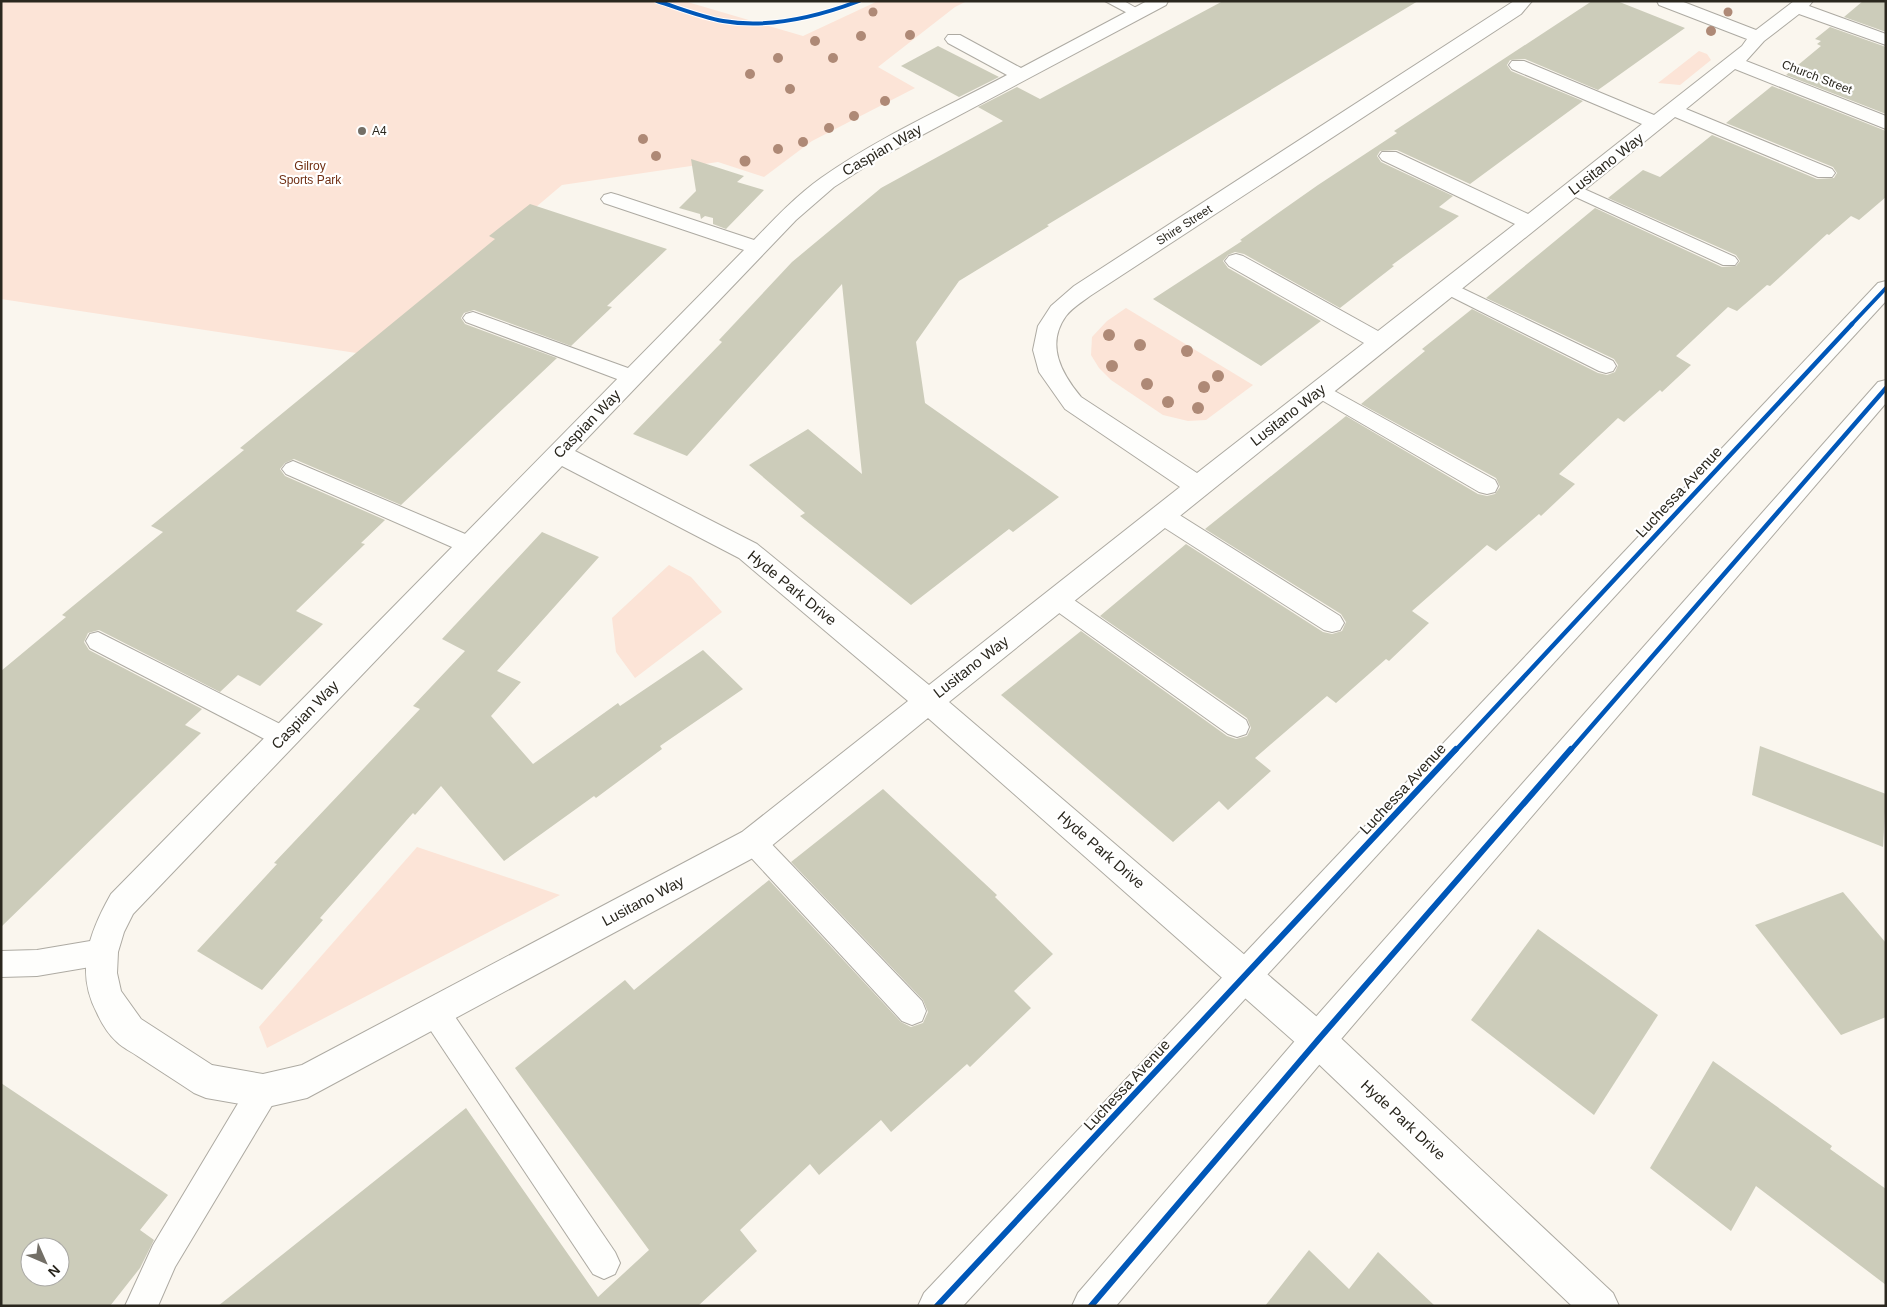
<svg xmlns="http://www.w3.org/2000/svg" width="1887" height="1307" font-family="Helvetica,sans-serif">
	<rect width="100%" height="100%" fill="#faf6ee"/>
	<g fill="#fce4d7">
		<path d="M1 1H684L803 36 878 1H967L955 7 878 67 915 88 812 141 764 177 718 162 562 185 363 354 1 299Z"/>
		<path d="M1699 51 1707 54 1711 60 1680 85 1658 83Z"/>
		<path d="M1126 308 1253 385 1206 420 1188 421 1163 415 1111 380 1099 368 1091 355 1092 337 1107 321Z"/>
		<path d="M669 565 691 577 722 612 635 678 616 652 612 618Z"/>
		<path d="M417 847 560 895 267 1048 259 1027Z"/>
	</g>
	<g fill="#ccccba" fill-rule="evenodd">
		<path d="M1223 1H1418L1047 225 1049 226 959 281 916 342 925 403 1059 497 1013 532 1009 529 911 605 800 516 805 513 749 465 808 429 862 474 842 284 687 456 633 434 722 342 719 340 792 262 881 188 1003 121 978 107 1017 87 1040 99Z"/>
		<path d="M1592 1H1617L1685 28 1598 90 1525 59 1510 60 1507 65 1511 71 1583 101 1470 184 1397 150 1380 151 1377 156 1381 162 1453 196 1439 207 1459 216 1392 265 1394 266 1340 308 1244 254 1235 252 1228 255 1223 261 1228 268 1321 321 1261 366 1153 299 1242 241 1240 240 1318 185 1397 133 1394 131Z"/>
		<path d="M1863 1H1886V32L1844 17Z"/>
		<path d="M1830 27 1886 47V114L1786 75 1821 46 1817 44 1821 41 1815 39Z"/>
		<path d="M938 46 999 77 959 97 901 66Z"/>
		<path d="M1772 86 1886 131V197L1859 220 1851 216 1829 235 1827 234 1770 286 1767 285 1737 311 1728 307 1676 356 1691 365 1662 392 1660 390 1624 422 1618 418 1559 474 1575 484 1541 516 1539 514 1496 551 1487 545 1412 611 1429 623 1389 661 1386 659 1336 703 1327 696 1255 758 1271 771 1228 810 1219 801 1173 842 1001 695 1081 631 1227 736 1236 739 1247 736 1251 728 1247 718 1100 616 1186 544 1323 632 1332 634 1342 631 1346 622 1341 614 1205 529 1346 416 1478 494 1487 496 1495 494 1500 487 1496 478 1361 404 1425 351 1422 349 1472 309 1598 373 1607 375 1615 372 1618 365 1614 359 1486 298 1595 208 1722 267 1736 266 1740 261 1736 255 1608 198 1643 170 1660 177 1712 135 1817 179 1834 178 1837 173 1833 167 1726 123Z"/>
		<path d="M691 159 744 176 737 182 764 190 726 229 713 224V218L705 216 701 219 700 214 679 208 696 191Z"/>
		<path d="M530 204 667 249 607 306 612 307 571 346 474 310 464 313 461 318 465 324 557 358 401 505 294 459 285 463 280 469 285 476 385 520 361 543 365 544 296 611 323 624 260 686 238 675 220 692 99 630 88 633 84 642 89 650 202 709 185 725 201 733 1 927V671L66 617 62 615 163 532 151 526 244 450 240 448 495 239 489 236Z"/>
		<path d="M542 532 599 557 497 671 521 682 491 716 533 764 618 703 620 706 703 650 743 689 660 746 662 749 596 798 594 796 504 861 441 786 415 815 413 813 320 918 323 920 262 990 197 951 277 864 274 863 420 709 413 706 465 651 442 639Z"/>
		<path d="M1760 746 1886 794 1883 847 1752 795Z"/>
		<path d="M883 789 997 895 995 897 1053 954 1014 991 1031 1008 970 1067 967 1064 891 1132 881 1120 819 1175 810 1164 740 1230 757 1251 698 1306H218L466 1108 598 1297 649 1250 515 1068 625 980 634 990 769 880 901 1022 911 1027 923 1023 928 1012 923 1000 791 862Z"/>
		<path d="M1843 892 1886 943V1017L1841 1035 1755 925Z"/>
		<path d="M1538 929 1658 1015 1594 1115 1471 1020Z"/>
		<path d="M1713 1061 1832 1146 1830 1149 1886 1189V1285L1756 1186 1731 1231 1650 1168Z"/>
		<path d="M1 1083 168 1195 140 1230 154 1240 140 1268 110 1306H1ZM30 1247H60V1277H30Z"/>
		<path d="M1309 1250 1349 1289 1378 1252 1435 1306H1265Z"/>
	</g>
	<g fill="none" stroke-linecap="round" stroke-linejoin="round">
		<g stroke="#adaaa2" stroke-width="2">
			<g id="lane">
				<path d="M1105 1H1124L1145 13 1143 16H1133Z"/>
				<path d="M1573 184 1735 257 1738 261 1735 265H1723L1567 193 1564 189 1567 185Z"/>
				<path d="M1449 282 1613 361 1616 366 1613 371 1606 373 1599 371 1442 292 1440 288 1442 284Z"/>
				<path d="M473 312 639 372 642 377 639 382 632 384 625 382 466 322 463 318 466 314Z"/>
				<path d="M1320 383 1495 480 1498 486 1495 492 1487 494 1479 492 1313 395 1310 390 1313 385Z"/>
				<path d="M293 461 477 539 480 545 477 551 469 553 461 551 286 474 282 469 286 464Z"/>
				<path d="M1162 507 1170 509 1340 616 1344 623 1340 630 1332 632 1324 630 1154 521 1151 515 1154 509Z"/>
				<path d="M1056 590 1064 593 1246 720 1249 727 1246 734 1237 737 1228 734 1048 605 1045 599 1048 593Z"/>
				<path d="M98 632 292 730 295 737 292 744 283 748 274 744 90 648 86 641 90 634Z"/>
				<path d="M753 830 762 834 922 1001 926 1011 922 1021 912 1025 902 1021 744 850 740 842 744 834Z"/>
				<path d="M102 939 112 943 116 952 112 961 102 965 37 976 1 977V951L37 950Z"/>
				<path d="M435 998 445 1002 615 1252 620 1263 615 1274 604 1279 593 1274 425 1022 421 1012 425 1002Z"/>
				<path d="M263 1076 274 1080 278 1091 274 1102 175 1267 158 1306H125L153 1245 252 1080Z"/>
			</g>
		</g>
		<g stroke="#adaaa2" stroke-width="2">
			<path id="street" d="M1147 1H1168L1166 5 879 158 834 187 796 220 575 451 757 544 929 685 1180 487 1065 409 1039 372 1033 350 1038 326 1051 306 1074 286 1514 1H1532L1521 14 1090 296C1082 302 1072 308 1066 316 1045 345 1062 374 1081 397L1197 473 1364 343 1229 266 1225 261 1229 256 1236 254 1243 256 1378 331 1515 224 1382 160 1379 156 1382 152H1396L1528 214 1642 124 1512 69 1509 65 1512 61H1524L1654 115 1742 46 1747 39 1659 5 1657 1H1681L1756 30 1794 1H1813L1809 6 1886 34V45L1799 14 1764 41 1746 61 1886 116V129L1735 69 1686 109 1832 169 1835 173 1832 177H1818L1675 117 949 702 1330 1028 1613 1293 1619 1306H1572L1306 1052 928 718 764 852 307 1098 263 1108 206 1098 194 1093C176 1081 157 1069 139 1057 132 1052 123 1048 117 1042 108 1034 102 1024 97 1013 75 971 89 933 111 894L744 250 604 203 601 199 604 195 611 193 618 195 754 240C775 218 797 195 821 178 879 137 945 108 1007 75L948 43 945 39 948 35H960L1021 68ZM562 466 739 558 908 701 742 832 302 1065 263 1074 212 1065 141 1019 121 991 117 973 118 952 124 932 133 914Z"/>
		</g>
		<g stroke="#adaaa2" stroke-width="2">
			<g id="secondary">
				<path d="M1886 281V301L963 1306H918L924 1293 1878 283Z"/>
				<path d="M1886 380V403L1330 1052 1116 1306H1072L1078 1293 1306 1028 1878 382Z"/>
			</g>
		</g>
		<use href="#lane" fill="#fefefc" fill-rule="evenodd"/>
		<use href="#street" fill="#fefefc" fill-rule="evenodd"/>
		<use href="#secondary" fill="#fefefc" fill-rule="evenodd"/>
		<g stroke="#fff" stroke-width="6">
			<g id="cycleway-far2">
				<path d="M657 1C679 8 701 17 723 21 769 29 817 17 859 1"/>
				<path d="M1851 325 1886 288"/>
			</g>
		</g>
		<g stroke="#fff" stroke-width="8">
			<g id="cycleway-far1">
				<path d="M1455 751 1852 324"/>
				<path d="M1570 751 1886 388"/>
			</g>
		</g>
		<g stroke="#fff" stroke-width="9">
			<g id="cycleway">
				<path d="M937 1306 1456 749"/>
				<path d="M1091 1306 1318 1040 1571 749"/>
			</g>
		</g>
		<use href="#cycleway-far2" stroke="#0057b8" stroke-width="4"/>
		<use href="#cycleway-far1" stroke="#0057b8" stroke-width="4.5"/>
		<use href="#cycleway" stroke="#0057b8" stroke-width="6"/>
	</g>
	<g fill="#ae8976">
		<circle cx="873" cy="12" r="4.5"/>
		<circle cx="1728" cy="12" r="4.5"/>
		<circle cx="1711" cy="31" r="5"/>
		<circle cx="910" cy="35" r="5"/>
		<circle cx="861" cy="36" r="5"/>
		<circle cx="815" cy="41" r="5"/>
		<circle cx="778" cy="58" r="5"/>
		<circle cx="833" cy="58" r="5"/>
		<circle cx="750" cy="74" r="5"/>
		<circle cx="790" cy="89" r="5"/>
		<circle cx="885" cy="101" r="5"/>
		<circle cx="854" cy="116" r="5"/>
		<circle cx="829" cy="128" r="5"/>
		<circle cx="643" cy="139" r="5"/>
		<circle cx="803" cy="142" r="5"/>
		<circle cx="778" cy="149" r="5"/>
		<circle cx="656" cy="156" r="5"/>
		<circle cx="745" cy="161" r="5.5"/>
		<circle cx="1109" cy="335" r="6"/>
		<circle cx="1140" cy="345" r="6"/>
		<circle cx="1187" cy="351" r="6"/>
		<circle cx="1112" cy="366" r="6"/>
		<circle cx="1218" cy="376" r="6"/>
		<circle cx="1147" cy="384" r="6"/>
		<circle cx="1204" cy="387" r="6"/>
		<circle cx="1168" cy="402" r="6"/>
		<circle cx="1198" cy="408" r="6"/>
	</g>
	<circle fill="#736f67" stroke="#fff" stroke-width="2" cx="362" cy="131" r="5"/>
	<g text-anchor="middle" stroke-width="4.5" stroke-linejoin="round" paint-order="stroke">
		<g font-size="12" fill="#2a271e" stroke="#fff">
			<text transform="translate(1817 77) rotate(21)" y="4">Church Street</text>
			<text transform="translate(1184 225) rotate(-33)" y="4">Shire Street</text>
		</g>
		<g font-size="12" fill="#2a271e" stroke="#fff" text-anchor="start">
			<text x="372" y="135">A4</text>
		</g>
		<g font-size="12" fill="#702f13" stroke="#fff">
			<text x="310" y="170">Gilroy<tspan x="310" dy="14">Sports Park</tspan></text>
		</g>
		<g font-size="15" fill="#2a271e" stroke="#fff">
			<text transform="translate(882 150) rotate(-30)" y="5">Caspian Way</text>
			<text transform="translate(1606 164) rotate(-38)" y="5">Lusitano Way</text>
			<text transform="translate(1288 415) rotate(-38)" y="5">Lusitano Way</text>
			<text transform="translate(587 424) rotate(-46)" y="5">Caspian Way</text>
			<text transform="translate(1679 492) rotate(-47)" y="5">Luchessa Avenue</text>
			<text transform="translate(792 588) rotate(39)" y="5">Hyde Park Drive</text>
			<text transform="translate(971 667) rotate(-38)" y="5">Lusitano Way</text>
			<text transform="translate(305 715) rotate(-46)" y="5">Caspian Way</text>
			<text transform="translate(1403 789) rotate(-47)" y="5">Luchessa Avenue</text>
			<text transform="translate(1101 850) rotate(41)" y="5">Hyde Park Drive</text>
			<text transform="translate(643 901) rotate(-28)" y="5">Lusitano Way</text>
			<text transform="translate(1127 1085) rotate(-47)" y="5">Luchessa Avenue</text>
			<text transform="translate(1403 1120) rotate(43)" y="5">Hyde Park Drive</text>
		</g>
	</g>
	<rect width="1887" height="1307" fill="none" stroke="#2a271e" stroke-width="5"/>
	<g transform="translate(45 1262) rotate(135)"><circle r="24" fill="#ffffff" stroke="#aaa9a5"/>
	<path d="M0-4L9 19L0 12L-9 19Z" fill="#736f67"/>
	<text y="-8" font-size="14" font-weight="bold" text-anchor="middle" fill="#2a271e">N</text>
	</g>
</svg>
